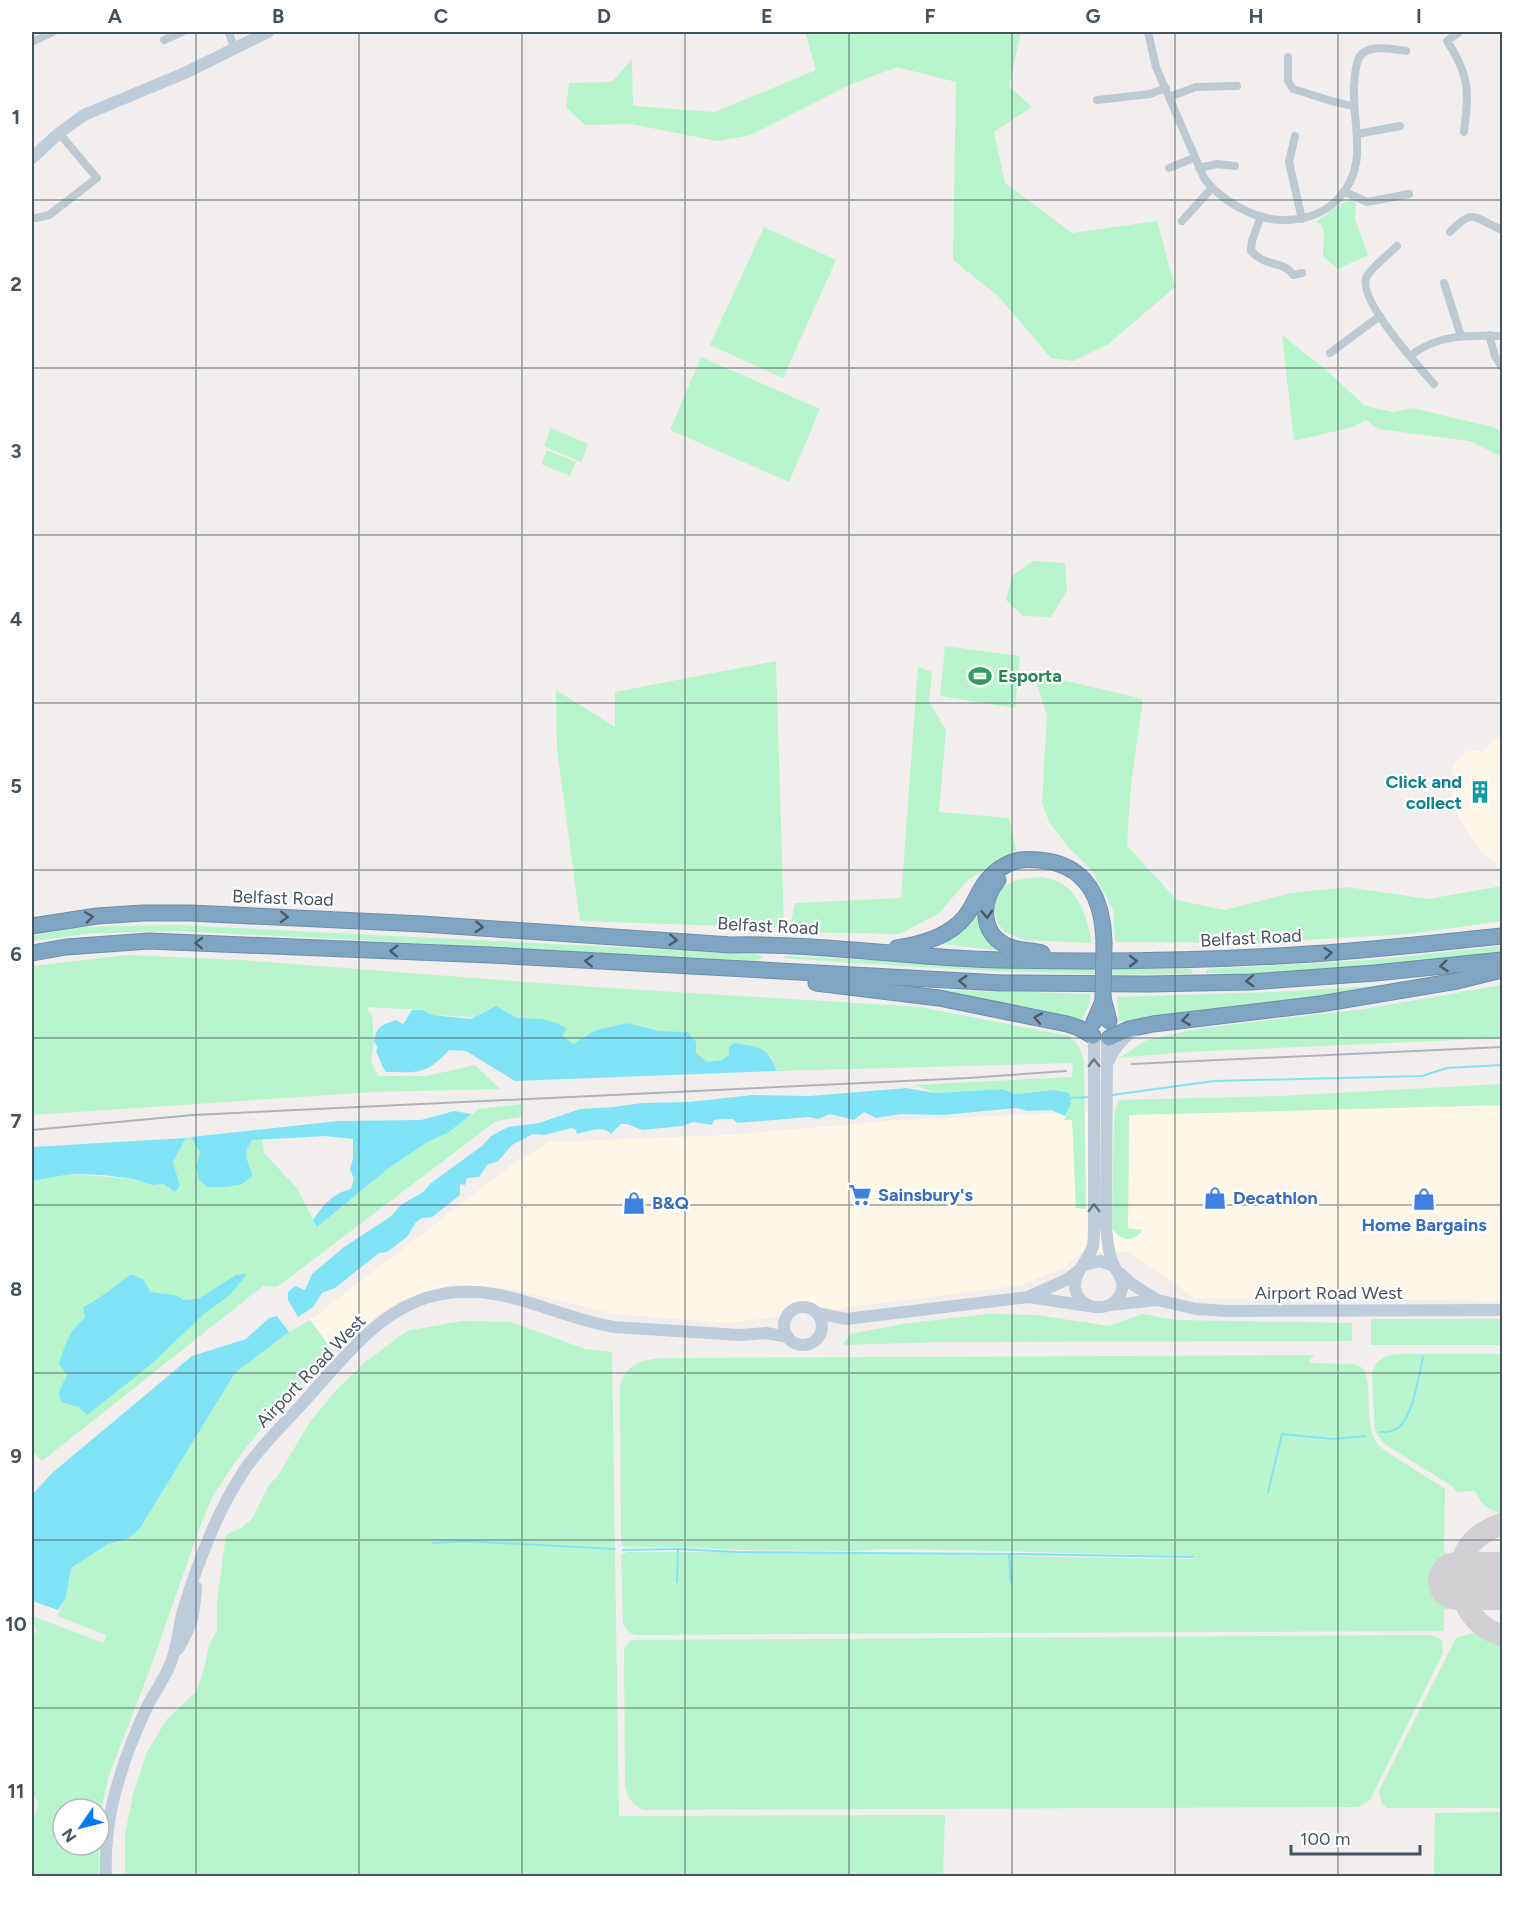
<svg xmlns="http://www.w3.org/2000/svg" width="1534" height="1908" font-family="Figtree,sans-serif">
	<rect width="100%" height="100%" fill="#f2eeee"/>
	<g fill="#fef6e6">
		<path d="M1502 734V869L1483 853 1465 829 1455 809 1449 783 1453 765 1467 751H1483Z"/>
		<path d="M1502 1105V1301L1195 1298 1128 1252 1081 1253 1062 1269 1021 1285 728 1323 616 1314 510 1289 453 1284 398 1302 366 1323 333 1351 310 1320 513 1164 549 1142 727 1135 898 1120 1084 1112 1114 1116 1112 1228 1142 1230 1128 1228 1129 1115Z"/>
	</g>
	<g fill="#b8f4cc">
		<path d="M805 32H1021L1009 86 1032 107 994 132 1005 183 1072 233 1157 221 1175 287 1107 345 1073 361 1051 358 998 296 953 260 956 82 897 67 849 85 751 135 717 141 631 124 585 125 566 107 569 83 612 82 632 59 633 106 715 112 816 70Z"/>
		<path d="M1352 200 1356 202 1355 219 1368 255 1338 269 1323 256 1324 232 1321 224 1315 222C1329 215 1337 203 1352 200Z"/>
		<path d="M764 227 836 260 783 378 710 345Z"/>
		<path d="M1282 335 1326 370 1365 406 1393 412 1413 408 1496 428 1502 434V457L1470 441 1378 429 1366 420 1353 427 1294 441Z"/>
		<path d="M701 357 820 409 789 482 670 430Z"/>
		<path d="M551 428 588 444 581 462 544 446Z"/>
		<path d="M547 450 576 462 570 476 541 464Z"/>
		<path d="M1033 561 1065 563 1067 591 1051 617 1023 616 1006 600 1012 576Z"/>
		<path d="M945 646 1020 656 1015 708 940 696Z"/>
		<path d="M776 661 784 928 580 921 557 749 556 690 615 727V692Z"/>
		<path d="M918 667 932 672 929 702 946 730 939 812 1009 818 1016 850 968 880 939 913 900 934 789 932 795 903 901 898Z"/>
		<path d="M1033 673 1143 699 1131 785 1127 846 1177 900 1225 910 1291 893 1347 887 1428 899 1502 886V921L1409 934 1251 943 1115 942 1113 910 1093 872 1069 848 1049 822 1042 803 1047 715Z"/>
		<path d="M1041 877C1078 882 1085 912 1092 943L1023 940 1005 932 997 922 993 904 1000 889 1016 880Z"/>
		<path d="M981 895C975 925 981 933 1004 951L942 944 957 934Z"/>
		<path d="M176 925 754 954 762 956 759 961 743 960 179 931 95 933 32 941V936L78 927Z"/>
		<path d="M1502 946V952L1368 967 1244 974 1206 973 1207 969 1371 960Z"/>
		<path d="M127 955 241 960 579 986 920 1007 1069 1036 1078 1045 1084 1060 1086 1209 1076 1208 1072 1120H1064L1071 1104 1054 1090 1015 1094 1003 1089 935 1093 915 1085 1072 1077 1073 1063 777 1071 771 1056 729 1047V1055L722 1060 707 1062 696 1053 688 1032 659 1031 627 1023 596 1030 573 1044 561 1035 566 1029 517 1018 496 1006 474 1017 432 1015 423 1010 366 1007 372 1016 374 1042 371 1061 378 1076H427L475 1065 500 1089 373 1092 32 1115V966Z"/>
		<path d="M785 956 1054 968 1191 969 1193 972 1191 974C1055 976 920 968 784 958Z"/>
		<path d="M1401 984 1363 993 1125 1022 1119 1021 1117 997 1275 992Z"/>
		<path d="M1502 985V1038L1184 1052 1119 1058 1147 1040 1202 1028 1364 1009Z"/>
		<path d="M915 989 1091 994 1090 1002 1081 1022Z"/>
		<path d="M1502 1084V1105L1129 1115 1128 1228 1142 1230C1133 1244 1121 1241 1112 1228L1114 1116 1118 1100 1280 1096Z"/>
		<path d="M521 1104V1117L496 1121 277 1287 263 1286 42 1461 34 1453 32 1446V1181L71 1174 134 1179 152 1185 163 1184 169 1189 180 1186 173 1162 186 1138 191 1137 200 1152 196 1167 207 1187 240 1185 251 1167C243 1156 245 1150 252 1140L262 1139 264 1153 296 1187 317 1227 389 1168 426 1143 449 1132 479 1109Z"/>
		<path d="M987 1314 1037 1315 1109 1326 1142 1314 1176 1320 1352 1323V1341L943 1342 843 1345 850 1334 902 1324Z"/>
		<rect x="1371" y="1319" width="131" height="26"/>
		<path d="M310 1320 333 1351 265 1423 233 1465 213 1496 201 1524 147 1677 109 1775 99 1817V1809H63V1845H99V1876H32V1826L38 1803 32 1791V1636H34L36 1631 32 1616 104 1643 106 1635 57 1616 66 1598 71 1568 108 1544 127 1539 139 1530 235 1373 289 1332Z"/>
		<path d="M462 1321 511 1322 585 1349 612 1352 619 1816 945 1815 943 1876H125V1834L133 1795 147 1752 167 1719 196 1692 204 1669 209 1645 217 1630V1601L226 1535 241 1528 252 1519 269 1485 277 1477 310 1422 337 1389 364 1363 407 1331Z"/>
		<path d="M1398 1354H1502V1513C1488 1511 1481 1504 1475 1491L1457 1492 1452 1486 1383 1443 1375 1431 1372 1374C1376 1359 1384 1356 1398 1354Z"/>
		<path d="M1315 1355 1308 1360 1311 1363 1353 1364 1363 1368C1375 1393 1361 1427 1381 1448L1445 1489 1444 1552 1447 1553 1448 1609 1444 1610V1631L635 1635 627 1631 623 1623 621 1555 627 1552 951 1553 1043 1557 1195 1559 1194 1556 954 1550 886 1549 852 1551 742 1550 677 1547H627L621 1545V1538L620 1387C625 1361 647 1359 669 1358Z"/>
		<path d="M1476 1632 1502 1646V1808H1386V1806L1382 1805 1379 1791 1456 1638Z"/>
		<path d="M1431 1635 1442 1640 1443 1653 1370 1800 1358 1807 643 1810C632 1804 628 1799 625 1786L624 1652 625 1647 631 1640Z"/>
		<path d="M1502 1812V1876H1434L1435 1813Z"/>
	</g>
	<g fill="#80e4f6">
		<path d="M496 1006 517 1018 543 1019 559 1024 567 1029 562 1035 573 1044 596 1030 627 1023 659 1031 688 1032 696 1042V1053L707 1062 722 1060 729 1055V1047L734 1043C759 1047 767 1046 777 1071L515 1081 466 1051 449 1050C425 1076 419 1072 386 1072 381 1065 380 1059 376 1051L378 1047 374 1042C376 1026 382 1025 396 1020L403 1024 412 1010H423L432 1015 471 1019Z"/>
		<path d="M906 1088 935 1093 1003 1089 1015 1094 1054 1090 1069 1093 1071 1104 1065 1116 1051 1110 1028 1111 1016 1108 943 1115 901 1114 876 1118 864 1112 854 1120 830 1114 818 1119 809 1117 737 1123 732 1118 714 1120 712 1125 693 1122 682 1126 642 1130 627 1124H621L611 1134C604 1125 588 1131 577 1134L576 1130 572 1128 544 1135 533 1134 512 1145 498 1161 487 1165 479 1177 467 1178 465 1185 460 1184V1195L432 1217 422 1218 416 1222 407 1237 387 1252 379 1253 335 1288 322 1293 313 1307 298 1317 288 1300V1292L295 1286 305 1290 312 1274 344 1247 390 1217 401 1205 423 1192 431 1183 482 1146 491 1136 508 1127 539 1123 580 1109 614 1107 642 1103 689 1102 752 1095 810 1096Z"/>
		<path d="M454 1111 472 1114 449 1132 426 1143 389 1168 317 1227 313 1220C323 1205 333 1193 351 1189L354 1179 350 1169 353 1159V1139L324 1136 252 1140C240 1158 250 1159 252 1177L240 1185 224 1187H207L199 1180 196 1167 200 1152 191 1137 338 1121 421 1120Z"/>
		<path d="M186 1138 173 1162 180 1186 175 1192 163 1184 152 1185 134 1179 103 1175 71 1174 32 1181V1147Z"/>
		<path d="M131 1274 144 1280 150 1292 175 1295 184 1300 198 1299 236 1275 247 1274 230 1295 205 1313 149 1366 87 1415 79 1407 61 1402 59 1392 67 1375 59 1364C65 1346 69 1330 85 1318L83 1307C101 1299 115 1285 131 1274Z"/>
		<path d="M277 1316 289 1332 235 1373 139 1530 127 1539 108 1544 71 1568 66 1598 58 1610 32 1601V1495L52 1473 192 1356 246 1339 269 1318Z"/>
	</g>
	<g fill="none" stroke-linecap="round" stroke-linejoin="round">
		<g stroke="#80e4f6" stroke-width="2">
			<path d="M1112 1095 1214 1081 1422 1076 1447 1068 1502 1065"/>
			<path d="M1067 1098 1091 1097"/>
			<path d="M719 1118H732"/>
			<path d="M1380 1432C1387 1432 1392 1432 1398 1428 1413 1417 1419 1374 1423 1357"/>
			<path d="M1268 1492 1282 1434 1333 1439 1365 1436"/>
			<path d="M433 1543 464 1541 615 1549"/>
			<path d="M623 1550 678 1549"/>
			<path d="M677 1582 678 1549 736 1552 1009 1554"/>
			<path d="M1011 1582 1009 1554 1193 1557"/>
		</g>
		<path stroke="#d1d1d4" stroke-width="22" d="M1502 1524C1492 1528 1482 1532 1474 1540 1445 1571 1462 1625 1502 1635"/>
		<path stroke="#d1d1d4" stroke-width="58" d="M1457 1581H1502"/>
		<g stroke="#6c8faf" stroke-width="17">
			<g id="highway">
				<path d="M998 880C981 900 980 932 1005 945 1016 951 1030 950 1042 953"/>
				<path d="M32 926 97 916 143 913H190L423 924 731 945C821 943 910 958 999 960 1097 962 1196 961 1294 955 1364 951 1433 943 1502 936"/>
				<path d="M897 948C924 944 957 934 971 908 980 891 986 876 1004 866 1016 859 1025 859 1039 860 1087 864 1103 899 1104 943"/>
				<path d="M32 953 66 947 149 941 490 955 1001 983 1148 984 1250 982 1375 973 1502 960"/>
				<path d="M816 983 939 998 1067 1024 1079 1028 1093 1036"/>
				<path d="M1103 998 1109 1021"/>
				<path d="M1094 1022 1103 1001"/>
				<path d="M1109 1038 1129 1029 1153 1024 1320 1004 1457 981 1502 970"/>
			</g>
		</g>
		<g stroke="#bdcad2" stroke-width="8">
			<path d="M229 32 234 48"/>
			<path d="M1148 32 1156 67 1204 178C1221 201 1255 220 1283 220 1303 220 1324 214 1338 199 1370 165 1352 127 1354 85 1355 76 1355 66 1359 58 1366 43 1393 49 1406 51"/>
			<path d="M1459 32 1447 41C1470 76 1469 92 1464 132"/>
			<path d="M164 40 182 32"/>
			<path d="M32 42 53 32"/>
			<path d="M1288 57V81L1293 89C1315 95 1331 103 1354 106"/>
			<path d="M1169 97 1196 87 1237 86"/>
			<path d="M1097 100 1150 94 1166 88"/>
			<path d="M1357 134 1400 126"/>
			<path d="M1295 136 1289 162 1302 219"/>
			<path d="M1169 168 1194 158"/>
			<path d="M1199 168 1217 164 1235 166"/>
			<path d="M1345 192 1367 202 1409 194"/>
			<path d="M1261 216 1252 241 1251 251C1266 268 1284 260 1293 275L1302 273"/>
			<path d="M36 218 49 215 97 178 59 133"/>
			<path d="M1182 221 1212 188"/>
			<path d="M1450 232C1473 208 1473 217 1500 229"/>
			<path d="M1397 246C1388 255 1374 265 1367 276 1355 297 1419 367 1434 384"/>
			<path d="M1444 283 1461 336"/>
			<path d="M1489 335 1495 356 1502 367"/>
			<path d="M1330 353 1380 316"/>
			<path d="M1410 356C1437 334 1470 335 1502 336"/>
		</g>
		<g stroke="#bfcdda" stroke-width="12">
			<path d="M32 158 59 133 84 115 187 72 268 32"/>
			<path d="M1094 1037V1227C1094 1233 1094 1240 1093 1246 1089 1260 1073 1273 1075 1288 1079 1313 1117 1314 1122 1289 1124 1278 1117 1273 1113 1264 1108 1252 1107 1239 1106 1227L1107 1039"/>
			<path d="M1108 1062C1114 1049 1120 1041 1132 1032"/>
			<path d="M1085 1265 1100 1261 1114 1266"/>
			<path d="M1120 1273 1132 1284 1157 1300"/>
			<path d="M1030 1296 1066 1280 1078 1271"/>
			<path d="M1111 1305 1157 1300 1196 1309 1228 1311 1502 1310"/>
			<circle cx="803" cy="1326" r="19"/>
			<path d="M817 1313 846 1319 1029 1297 1088 1306"/>
			<path d="M178 1649C193 1623 194 1616 196 1587"/>
			<path d="M106 1876C104 1828 114 1789 131 1744 136 1732 141 1719 147 1707 154 1693 163 1681 169 1667 177 1651 178 1632 182 1614 190 1587 200 1559 211 1533 220 1511 232 1489 245 1469 261 1446 283 1425 302 1404 339 1364 377 1310 433 1296 499 1279 552 1317 614 1327L740 1335 766 1333 788 1337"/>
		</g>
		<use href="#highway" stroke="#80a5c3" stroke-width="15"/>
		<g stroke="#b0b4ba" stroke-width="2">
			<path d="M1132 1064 1502 1047"/>
			<path d="M32 1130 193 1115 968 1078 1066 1071"/>
		</g>
		<g stroke="#6c8faf" stroke-width="17" stroke-linecap="butt">
			<path id="highway-bridge" d="M1103 998 1104 943"/>
		</g>
		<use href="#highway-bridge" stroke="#80a5c3" stroke-width="15"/>
	</g>
	<defs><path id="oneway-chevron" d="M-2-3.5L2.5 0L-2 3.5" fill="none" stroke-width="1.6" stroke-linecap="round" stroke-linejoin="round" transform="scale(1.5)"/></defs>
	<g stroke="#4a5b68">
		<use href="#oneway-chevron" transform="translate(987 914) rotate(87)"/>
		<use href="#oneway-chevron" transform="translate(89 917) rotate(-8)"/>
		<use href="#oneway-chevron" transform="translate(284 917) rotate(2)"/>
		<use href="#oneway-chevron" transform="translate(479 927) rotate(4)"/>
		<use href="#oneway-chevron" transform="translate(673 940) rotate(4)"/>
		<use href="#oneway-chevron" transform="translate(199 943) rotate(-178)"/>
		<use href="#oneway-chevron" transform="translate(394 951) rotate(-178)"/>
		<use href="#oneway-chevron" transform="translate(1328 953) rotate(-5)"/>
		<use href="#oneway-chevron" transform="translate(589 961) rotate(-177)"/>
		<use href="#oneway-chevron" transform="translate(1133 961)"/>
		<use href="#oneway-chevron" transform="translate(1444 966) rotate(174)"/>
		<use href="#oneway-chevron" transform="translate(963 981) rotate(-177)"/>
		<use href="#oneway-chevron" transform="translate(1250 981) rotate(177)"/>
		<use href="#oneway-chevron" transform="translate(1038 1018) rotate(-169)"/>
		<use href="#oneway-chevron" transform="translate(1186 1020) rotate(173)"/>
	</g>
	<g stroke="#697883">
		<use href="#oneway-chevron" transform="translate(1094 1063) rotate(-91)"/>
		<use href="#oneway-chevron" transform="translate(1094 1208) rotate(-90)"/>
	</g>
	<path fill="none" stroke="#44535e" stroke-width="1.5" stroke-opacity="0.55" d="M196 32V1876M359 32V1876M522 32V1876M685 32V1876M849 32V1876M1012 32V1876M1175 32V1876M1338 32V1876M32 200H1502M32 368H1502M32 535H1502M32 703H1502M32 870H1502M32 1038H1502M32 1205H1502M32 1373H1502M32 1540H1502M32 1708H1502"/>
	<defs>
		<g id="stadium-bare" transform="scale(1.8)"><path d="M0-5a6.5 5 0 1 0 0 10a6.5 5 0 1 0 0-10ZM-3.5-1.8h7v3.6h-7Z" fill="#2e9e5b" stroke="#fff" stroke-width="2.5" paint-order="stroke"/></g>
		<g id="building-bare" transform="scale(1.8)"><path d="M-4-6H4V6H1V3H-1V6H-4ZM-2.5-4.3h1.7v1.8h-1.7ZM.8-4.3h1.7v1.8H.8ZM-2.5-1h1.7V.8h-1.7ZM.8-1h1.7V.8H.8Z" fill="#0f9aa8" stroke="#fff" stroke-width="2.5" paint-order="stroke"/></g>
		<g id="supermarket-bare" transform="scale(1.8)"><path d="M-6-5.5h2.5l.6 2H6L4.5 2H-2.5L-4.4-4H-6ZM-1.5 3.2a1.3 1.3 0 1 0 .1 0ZM3 3.2a1.3 1.3 0 1 0 .1 0Z" fill="#3f7fe0" stroke="#fff" stroke-width="2.5" paint-order="stroke"/></g>
		<g id="shop-bare" transform="scale(1.8)"><path d="M-5-2.5h2.3a2.7 3.5 0 0 1 5.4 0H5L5.5 6h-11ZM-1.5-2.5h3a1.5 2.3 0 0 0-3 0Z" fill="#3f7fe0" stroke="#fff" stroke-width="2.5" paint-order="stroke"/></g>
	</defs>
	<g fill-rule="evenodd">
		<use href="#stadium-bare" x="980" y="676"/>
		<use href="#building-bare" x="1480" y="792"/>
		<use href="#supermarket-bare" x="860" y="1195"/>
		<use href="#shop-bare" x="1215" y="1198"/>
		<use href="#shop-bare" x="1424" y="1199"/>
		<use href="#shop-bare" x="634" y="1203"/>
	</g>
	<g text-anchor="middle" stroke-width="4.5" stroke-linejoin="round" paint-order="stroke">
		<g font-size="18" font-weight="bold" fill="#27864d" stroke="#fff" text-anchor="start">
			<text x="998" y="682">Esporta</text>
		</g>
		<g font-size="18" font-weight="bold" fill="#0d838f" stroke="#fff" text-anchor="end">
			<text x="1462" y="788">Click and<tspan x="1462" dy="21">collect</tspan></text>
		</g>
		<g font-size="18" fill="#44535e" stroke="#fff">
			<text transform="translate(283 898) rotate(2)" y="6">Belfast Road</text>
			<text transform="translate(768 926) rotate(3)" y="6">Belfast Road</text>
			<text transform="translate(1251 938) rotate(-3)" y="6">Belfast Road</text>
			<text x="1329" y="1299">Airport Road West</text>
			<text transform="translate(311 1371) rotate(-46)" y="6">Airport Road West</text>
		</g>
		<g font-size="18" font-weight="bold" fill="#366cbe" stroke="#fff" text-anchor="start">
			<text x="878" y="1201">Sainsbury's</text>
			<text x="1233" y="1204">Decathlon</text>
			<text x="652" y="1209">B&amp;Q</text>
			<text x="1424" y="1231" text-anchor="middle">Home Bargains</text>
		</g>
	</g>
	<rect width="1534" height="1908" fill="none" stroke="#ffffff" stroke-width="66"/>
	<g transform="translate(81 1827) rotate(235)"><circle r="28" fill="#ffffff" stroke="#b4babf" stroke-width="1.5"/>
	<path d="M0-4.5L10 22L0 15L-10 22Z" fill="#047af6"/>
	<text y="-9" font-size="16" font-weight="bold" text-anchor="middle" fill="#44535e">N</text>
	</g>
	<path d="M1291 1845v9h129v-9" fill="none" stroke="#44535e" stroke-width="3"/>
	<text x="1300" y="1845" font-size="18" fill="#44535e" stroke="#ffffff" stroke-width="4.5" paint-order="stroke">100 m</text>
	<rect x="33" y="33" width="1468" height="1842" fill="none" stroke="#44535e" stroke-width="2"/>
	<g font-size="20" text-anchor="middle" font-weight="bold" fill="#44535e">
		<text x="115" y="23">A</text>
		<text x="278" y="23">B</text>
		<text x="441" y="23">C</text>
		<text x="604" y="23">D</text>
		<text x="767" y="23">E</text>
		<text x="930" y="23">F</text>
		<text x="1093" y="23">G</text>
		<text x="1256" y="23">H</text>
		<text x="1419" y="23">I</text>
		<text x="16" y="124">1</text>
		<text x="16" y="291">2</text>
		<text x="16" y="458">3</text>
		<text x="16" y="626">4</text>
		<text x="16" y="793">5</text>
		<text x="16" y="961">6</text>
		<text x="16" y="1128">7</text>
		<text x="16" y="1296">8</text>
		<text x="16" y="1463">9</text>
		<text x="16" y="1631">10</text>
		<text x="16" y="1798">11</text>
	</g>
</svg>
